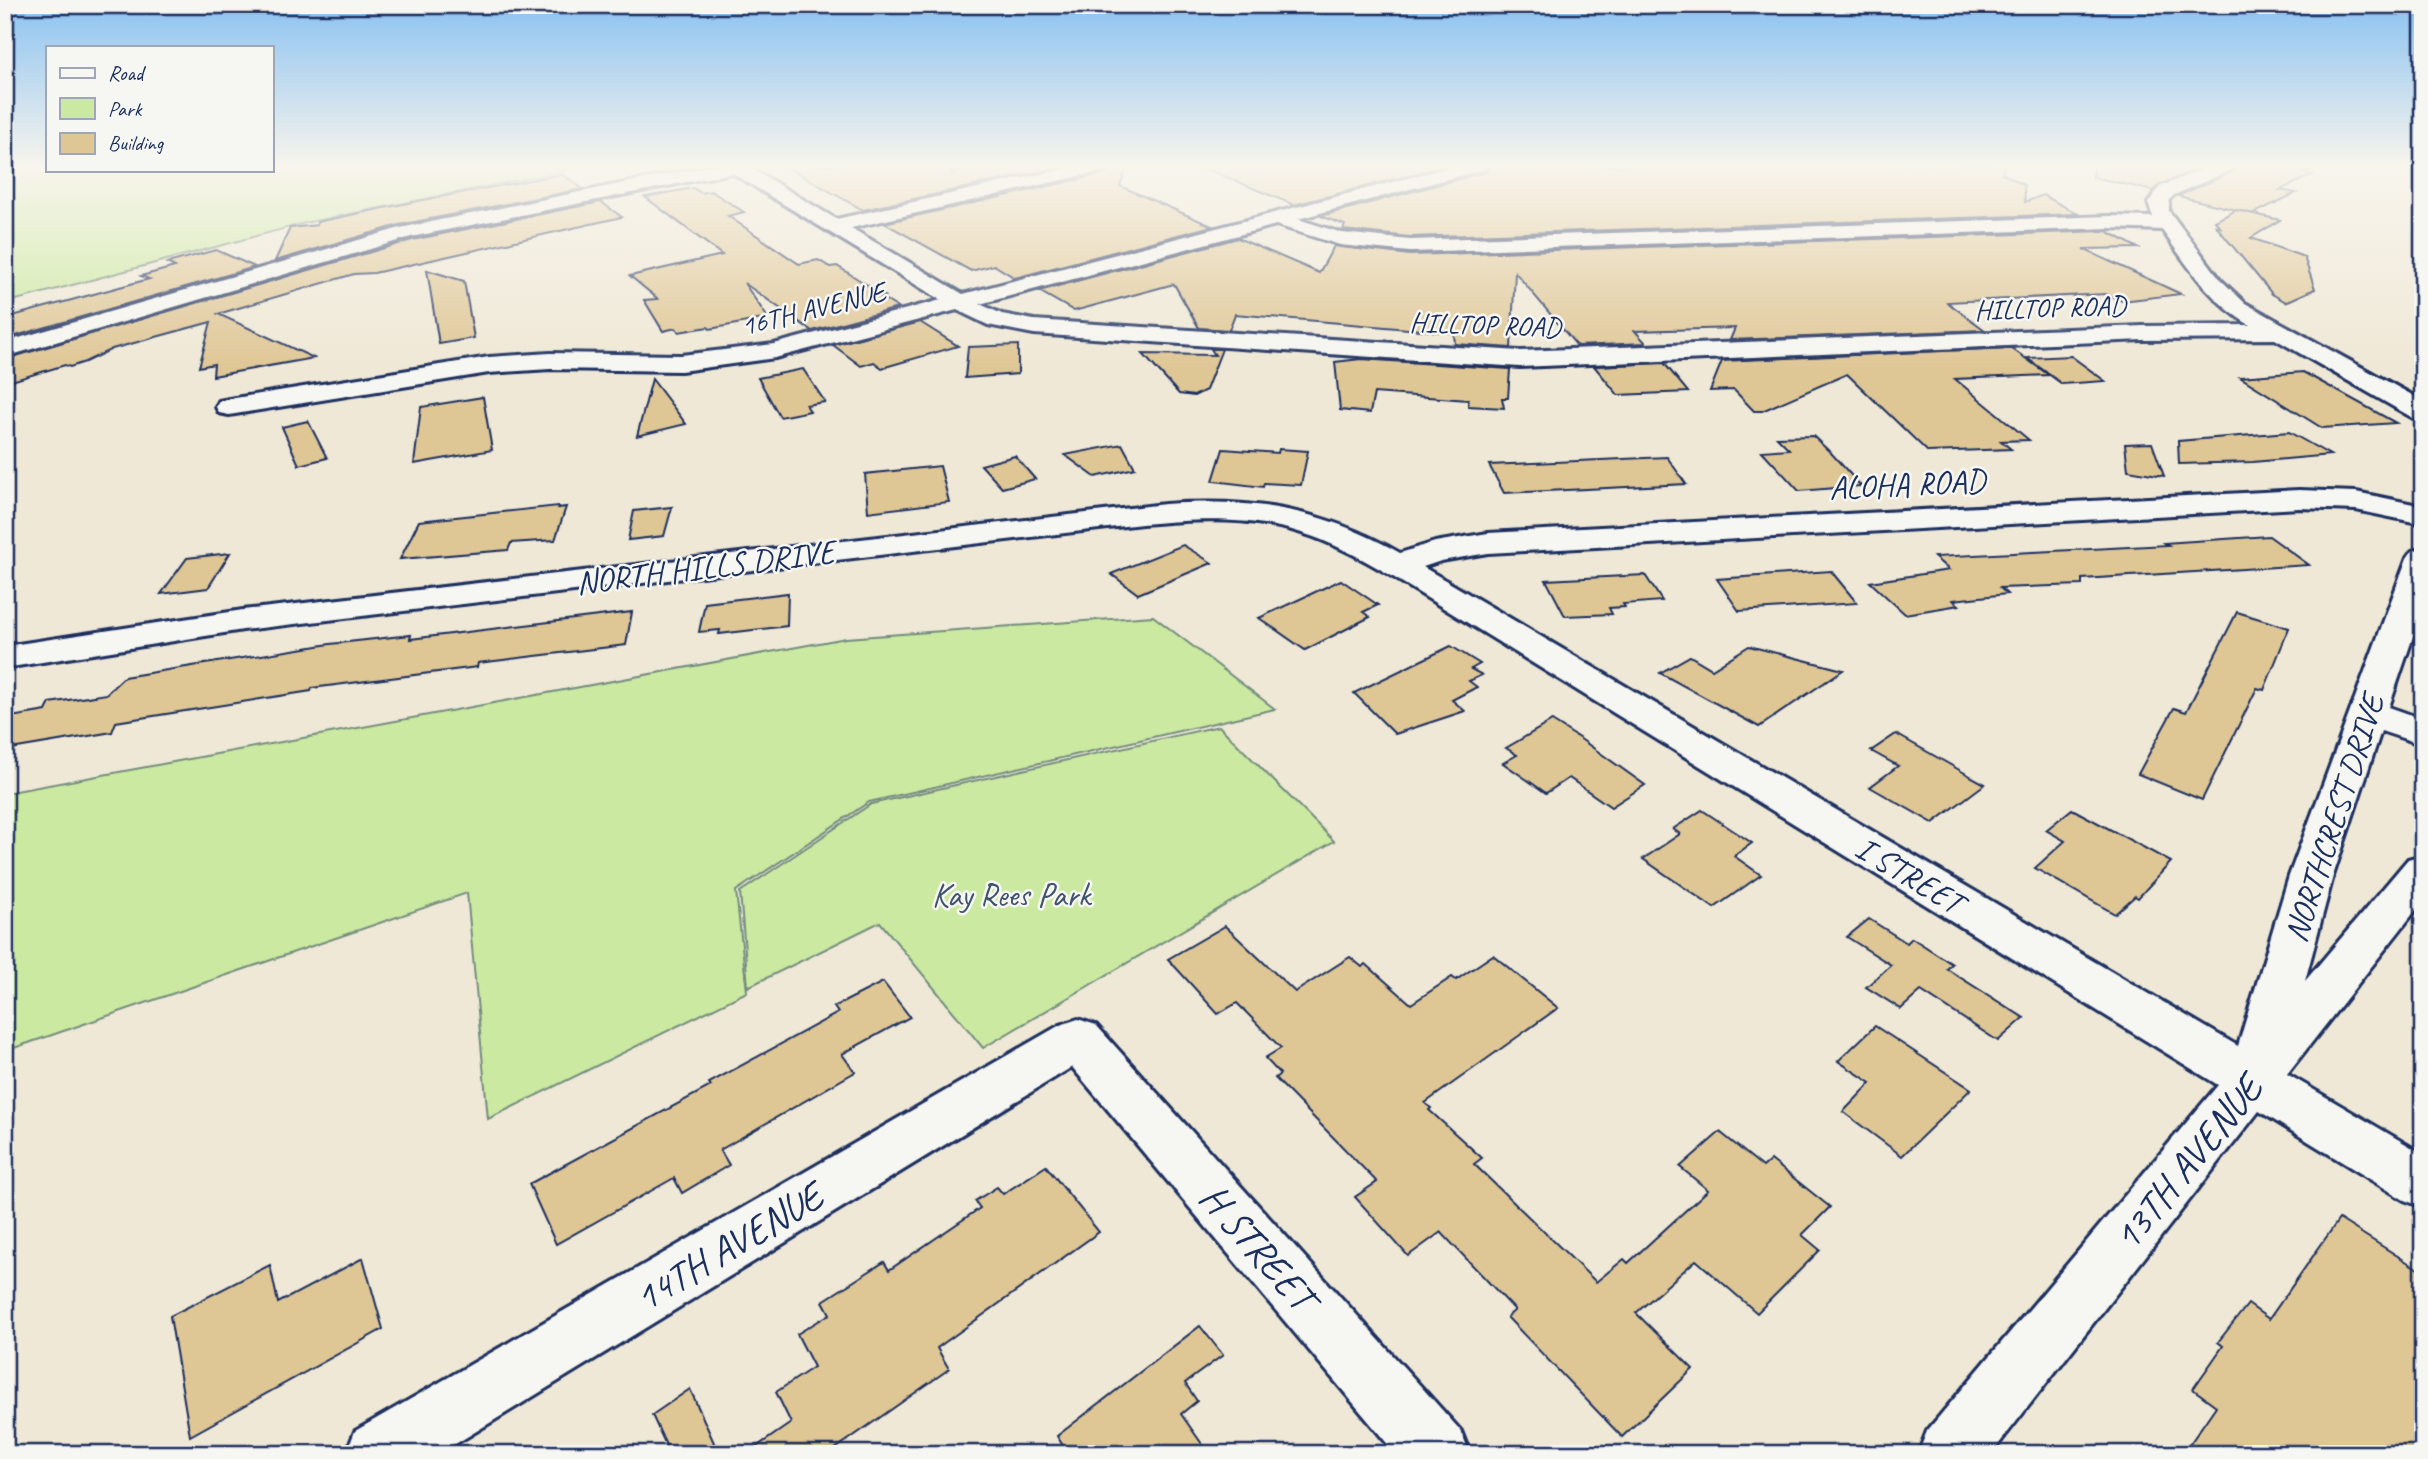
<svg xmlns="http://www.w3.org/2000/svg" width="2428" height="1459" font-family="Caveat,sans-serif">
	<rect width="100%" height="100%" fill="#efe8d6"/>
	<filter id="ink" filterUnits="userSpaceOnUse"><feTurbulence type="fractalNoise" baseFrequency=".0143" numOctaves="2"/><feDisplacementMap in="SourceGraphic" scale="14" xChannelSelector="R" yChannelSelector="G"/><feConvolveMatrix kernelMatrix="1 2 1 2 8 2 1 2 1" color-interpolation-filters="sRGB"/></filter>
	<g filter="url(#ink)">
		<g fill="#cbe9a0" stroke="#738c7f" stroke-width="2">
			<path d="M5 165H47V170H271V165H565L568 170 309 222 5 303Z"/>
			<path d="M1153 616 1275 709 869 802 736 891 747 992 488 1119 467 893 5 1051V793L846 638Z"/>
			<path d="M1219 726 1334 841 983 1048 880 922 748 987 740 892 871 804Z"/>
		</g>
		<g fill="#dfc695" stroke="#1b2f5e" stroke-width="2">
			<path d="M783 165H951V173L990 165H1070L863 210Z"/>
			<path d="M1117 165H1128L1120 186 1212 226 1015 278 994 265 971 271 884 223 1107 173Z"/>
			<path d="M1197 165H1448L1294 205Z"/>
			<path d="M1491 165H1516V168L1648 165H2005L2002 173 2024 185 2025 202 2043 195 2078 214 1410 237 1343 230 1345 225 1321 216 1486 172Z"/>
			<path d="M2094 165H2206L2159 185 2154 191 2093 177Z"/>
			<path d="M2239 165H2320L2304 173 2313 175 2280 190 2296 193 2253 214 2178 196 2234 171Z"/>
			<path d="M562 174 583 189 399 225 275 261 290 228 317 225V222L413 202Z"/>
			<path d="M693 188 701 193 711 191 744 212 728 216 799 264 818 260 830 267 837 266 885 296 881 297 898 308 812 331 744 283 768 318 710 329 708 327 679 332 676 328 663 331 644 300 658 299 630 276 722 255 645 197Z"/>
			<path d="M601 202 622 217 374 273 354 274 218 314 314 358 213 376 214 364 199 367 211 322 112 349 85 362 70 367 65 365 5 383V359L412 240Z"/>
			<path d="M2236 210 2280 220 2251 238 2304 257 2315 289 2286 302 2272 294 2216 226 2220 227 2215 221Z"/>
			<path d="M2107 231 2138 248 2083 249 2181 294 2122 301 2106 294 1947 302 1985 330 1730 340 1735 328 1635 331 1646 343 1577 346 1515 272 1511 348 1455 344 1454 333 1235 314 1229 330 1199 328 1174 284 1074 311 1039 291 1238 238 1319 273 1334 246 1410 255Z"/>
			<path d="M216 250 255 267 5 339V318L149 279 141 276 175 267 167 263Z"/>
			<path d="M427 270 464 281 474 338 439 344Z"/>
			<path d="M920 322 958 346 882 368 874 362 861 366 833 345Z"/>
			<path d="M1018 345V374L965 378 968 347Z"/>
			<path d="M2011 348 2049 375 1955 379 2029 440 2001 441 2011 449 1928 452 1847 374 1762 411H1754L1734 390 1710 391 1722 361Z"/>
			<path d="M1211 349H1222L1206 390 1194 396 1179 394 1143 354 1215 355Z"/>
			<path d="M2071 356 2105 381 2062 384 2027 358Z"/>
			<path d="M1361 359 1510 369 1508 398H1502L1504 408 1468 406V400L1374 393 1370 413 1340 410 1335 362Z"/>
			<path d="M1664 363 1688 392 1618 395 1594 366Z"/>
			<path d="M803 369 825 402 806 405 810 411 780 417 758 378Z"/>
			<path d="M2303 372 2396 423 2322 428 2240 377Z"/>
			<path d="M652 379 686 424 637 436Z"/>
			<path d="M483 397 492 450 414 464 421 407Z"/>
			<path d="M308 421 327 458 299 465 282 427Z"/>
			<path d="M2289 432 2330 455 2253 462 2179 464 2178 441Z"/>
			<path d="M1813 436 1832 454 1861 486 1799 491 1762 451 1789 449 1777 437Z"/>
			<path d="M2152 443 2164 476 2128 470 2125 444Z"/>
			<path d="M1122 444 1135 468 1095 477 1065 455Z"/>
			<path d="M1223 449 1278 453 1279 449 1308 451 1301 485 1264 483 1263 487 1213 481Z"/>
			<path d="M1015 456 1035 479 1002 488 981 465Z"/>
			<path d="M1667 457 1686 484 1504 493 1489 465Z"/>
			<path d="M940 466 949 502 868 512 865 474Z"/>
			<path d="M558 506V508L566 507 555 540 511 543 508 550 400 559 419 521Z"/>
			<path d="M672 507 664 536 628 540 634 511Z"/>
			<path d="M2269 536 2309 565 2082 579V585L2000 588 2007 594 1953 600 1959 605 1905 614 1870 582 1949 570 1934 557 2168 545 2164 543Z"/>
			<path d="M1183 545 1212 563 1138 594 1111 574Z"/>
			<path d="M230 553 208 588 161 594 187 558Z"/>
			<path d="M1831 571 1857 603 1739 611 1717 579Z"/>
			<path d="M1645 575 1662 601 1623 604 1625 607 1609 608 1612 614 1565 616 1546 580Z"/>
			<path d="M1341 580 1378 605 1363 612 1370 617 1305 650 1259 618Z"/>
			<path d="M788 593 787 626 719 634 720 630 699 632 705 603Z"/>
			<path d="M632 612 626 645 478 663 477 667 312 688 311 691 116 722 112 732 5 750V718L46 711 50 703 106 694 124 677 330 644 411 635 410 639Z"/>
			<path d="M2237 612 2289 628 2264 690 2257 688 2202 800 2138 774 2174 708 2186 712Z"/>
			<path d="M1451 646 1480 664 1471 669 1482 675 1469 681 1477 687 1452 700 1465 711 1395 734 1354 693Z"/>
			<path d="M1749 646 1843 670 1759 727 1660 673 1690 656 1712 669Z"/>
			<path d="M1552 721 1582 740 1645 785 1611 807 1569 778 1546 793 1503 763 1517 755 1506 748Z"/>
			<path d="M1896 734 1963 772 1985 784 1933 823 1870 787 1898 766 1871 751Z"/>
			<path d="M2072 809 2171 862 2138 898 2135 896 2115 914 2035 868 2065 841 2046 830Z"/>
			<path d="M1702 810 1752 843 1734 856 1761 875 1714 908 1643 859 1680 834 1673 829Z"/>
			<path d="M1869 919 1907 943 1912 938 1952 964 1947 969 2024 1018 1998 1041 1921 991 1901 1009 1866 987 1891 965 1847 937Z"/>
			<path d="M1225 926 1295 992 1350 957 1362 967 1366 964 1411 1004 1452 977 1456 980 1493 955 1558 1008 1425 1103 1431 1108 1429 1110 1482 1158 1474 1164 1596 1282 1624 1259 1628 1263 1708 1190 1680 1167 1720 1132 1763 1167 1771 1160 1830 1207 1802 1235 1820 1250 1757 1313 1696 1260 1636 1313 1693 1369 1622 1437 1507 1317 1515 1310 1441 1232 1408 1256 1355 1197 1377 1182 1275 1078 1280 1074 1265 1058 1281 1048 1237 1003 1218 1014 1168 959Z"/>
			<path d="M883 982 910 1017 842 1054 855 1072 720 1150 729 1165 682 1193 674 1178 556 1244 529 1184 711 1086 709 1083 838 1013 834 1007Z"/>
			<path d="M1875 1026 1971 1089 1902 1156 1843 1112 1871 1083 1838 1061Z"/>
			<path d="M1046 1166 1099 1232 937 1348 949 1369 828 1454H746L791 1423 776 1392 814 1367 797 1334 830 1314 823 1301 884 1262 889 1270 980 1208 975 1201 997 1187 1003 1194Z"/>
			<path d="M2339 1219 2423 1272V1454H2183L2216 1406 2193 1389 2223 1346 2218 1342 2248 1304 2269 1319Z"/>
			<path d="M363 1258 383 1329 190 1436 170 1316 270 1265 278 1303Z"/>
			<path d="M1200 1326 1223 1355 1185 1383 1197 1401 1181 1414 1209 1454H1068L1057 1436Z"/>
			<path d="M690 1389 719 1454H670L652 1415Z"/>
		</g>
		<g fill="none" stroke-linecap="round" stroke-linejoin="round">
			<g stroke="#1b2f5e" stroke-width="6">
				<g id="minor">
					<path d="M715 165H751L749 167 836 219 1082 165H1115L1106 170 851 228 963 294 1458 165H1488L1485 169 1298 219 1342 233 1410 240 2109 216 2153 217 2148 203 2160 187 2212 165H2236L2233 169 2174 195 2169 200V211L2221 280 2245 303 2423 401V420L2413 418 2275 339 2143 340 1520 367 1034 334 988 325 957 310 775 358 681 371 550 369 489 373 229 415 219 413 216 407 219 401 229 399 489 357 550 353 681 355 774 344 941 300 732 173 411 237 5 357V342L400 228ZM1276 225 1340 245 1410 252 2109 228 2162 230C2188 266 2210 302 2250 325L2143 326 1520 351 1034 320 1002 314 980 304Z"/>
					<path d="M2299 490 2356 492 2423 506V524L2356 510 2299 508 1488 553 1441 561 1423 567 2238 1046 2289 876 2407 558 2412 551 2423 548V607L2389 707 2423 719V745L2381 731 2333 876 2305 981 2408 859 2423 855V901L2287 1074 2423 1154V1207L2404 1200 2259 1111 1991 1454H1918L1927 1431 2218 1085 1385 572C1296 519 1244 515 1142 524L243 630 5 668V646L243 610 1165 504C1254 498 1322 509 1400 553L1435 542 1488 533Z"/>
					<path d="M1078 1019 1096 1025 1461 1431 1470 1454H1396L1072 1067 439 1454H346L355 1431 1060 1025Z"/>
				</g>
			</g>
			<use href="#minor" fill="#f6f6f2" fill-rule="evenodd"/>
		</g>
	</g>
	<linearGradient id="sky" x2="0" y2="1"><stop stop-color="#8bc2f1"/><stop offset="0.45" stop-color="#f8f5ed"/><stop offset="1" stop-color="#f8f5ed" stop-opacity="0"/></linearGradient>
	<rect width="2428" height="369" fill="url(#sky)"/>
	<g text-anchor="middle" stroke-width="5" stroke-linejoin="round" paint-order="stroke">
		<g font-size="28" fill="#1b2f5e" stroke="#f6f6f2">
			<text transform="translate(2050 307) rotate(-2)" y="10">HILLTOP ROAD</text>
			<text transform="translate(813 308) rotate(-14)" y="10">16TH AVENUE</text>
			<text transform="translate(1485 324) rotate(2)" y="10">HILLTOP ROAD</text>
		</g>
		<g font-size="33" fill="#1b2f5e" stroke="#f6f6f2">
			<text transform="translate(1907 483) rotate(-3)" y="12">ALOHA ROAD</text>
			<text transform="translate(705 566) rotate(-7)" y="12">NORTH HILLS DRIVE</text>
			<text transform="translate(2333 818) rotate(-72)" y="12">NORTHCREST DRIVE</text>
			<text transform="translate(1910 874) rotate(31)" y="12">I STREET</text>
		</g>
		<g font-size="33" fill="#3e546b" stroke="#f6f6f2">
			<text x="1011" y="906">Kay Rees Park</text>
		</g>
		<g font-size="40" fill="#1b2f5e" stroke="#f6f6f2">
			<text transform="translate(2187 1162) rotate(-51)" y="14">13TH AVENUE</text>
			<text transform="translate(728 1246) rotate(-31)" y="14">14TH AVENUE</text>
			<text transform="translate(1258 1246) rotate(49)" y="14">H STREET</text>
		</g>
	</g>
	<rect width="2428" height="1459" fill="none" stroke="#f6f6f2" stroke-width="28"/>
	<rect x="14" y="14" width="2400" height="1431" fill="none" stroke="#1b2f5e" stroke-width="2.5" filter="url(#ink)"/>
	<rect x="46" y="46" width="228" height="126" fill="#f6f6f2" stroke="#9ea6b7" stroke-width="2"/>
	<rect x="60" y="68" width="35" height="10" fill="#f6f6f2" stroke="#9ea6b7" stroke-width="2"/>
	<text x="108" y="80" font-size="21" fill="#1b2f5e">Road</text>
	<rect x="60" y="98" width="35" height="21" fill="#cbe9a0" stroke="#9ea6b7" stroke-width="2"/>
	<text x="108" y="116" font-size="21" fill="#1b2f5e">Park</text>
	<rect x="60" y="133" width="35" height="21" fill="#dfc695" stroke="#9ea6b7" stroke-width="2"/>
	<text x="108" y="150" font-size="21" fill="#1b2f5e">Building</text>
</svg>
